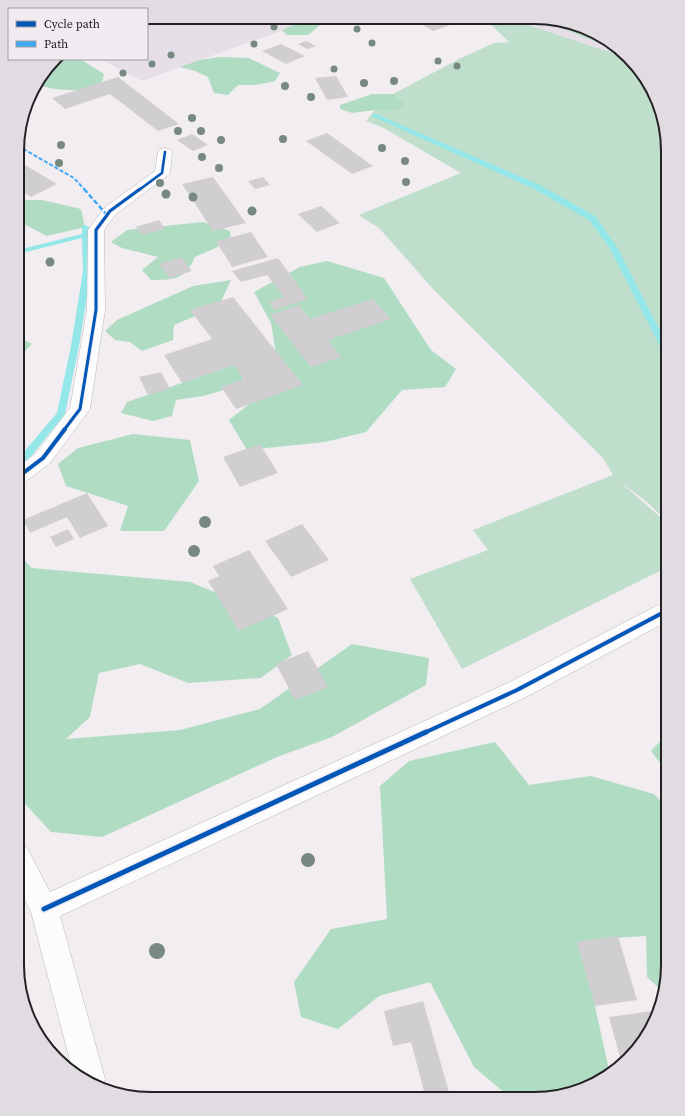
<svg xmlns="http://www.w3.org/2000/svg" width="685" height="1116" font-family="'Source Serif 4',serif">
	<rect width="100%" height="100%" fill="#f1edf1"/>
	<g fill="#e7dfe7">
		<path d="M151 17H320L142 81 100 59H147V18Z"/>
		<path d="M508 18H534L604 45 618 49 624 55 600 49Z"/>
	</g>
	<g fill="#bfdecc">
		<path d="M484 18H508L600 49 624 55 658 100 668 151V522L646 501 619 481 668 524V567L462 669 410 579 488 550 473 530 613 475 603 458 434 290 379 228 359 215 461 173 382 127 366 121 375 110 399 109 406 104 393 94 459 59 494 43 509 42Z"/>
		<path d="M534 18H551L616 45 618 49 604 45Z"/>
	</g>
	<g fill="#b0dcc4">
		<path d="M313 17 363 18 325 21 308 35H287L282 30Z"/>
		<path d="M220 57 249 58 280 73 275 81 256 85H238L228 95 214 93 208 77 195 71 180 67 200 60Z"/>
		<path d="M56 59H80L104 74 101 86 83 91 55 89 36 85Z"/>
		<path d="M372 94H393L406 104 399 109 390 111 375 110 352 113 340 109V105Z"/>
		<path d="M18 200H42L81 209 85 227 47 236 18 221Z"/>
		<path d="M203 222 230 231 231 241 195 257C185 280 174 280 151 280L142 270 158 257 122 248 111 242 127 230Z"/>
		<path d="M327 261 384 278 431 350 456 369 445 387 402 390 366 432 325 442 247 450 229 420 280 380 271 323 254 292 300 267Z"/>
		<path d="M231 280 219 306 174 325 173 340 142 351 130 342 115 340 105 331 117 320 193 286Z"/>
		<path d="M18 337 32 344 18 358Z"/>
		<path d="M245 361 242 385 203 396 176 400 172 416 153 421 121 413 127 402Z"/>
		<path d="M18 404H21L25 434 18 442Z"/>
		<path d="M133 434 190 440 199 481 164 531H120L128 506 66 486 58 464 78 448Z"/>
		<path d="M18 554 32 568 190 582 278 618 292 655 261 678 188 683 140 664 99 673 90 717 66 739 180 730 260 709 352 644 429 658 426 685 332 737 277 757 102 837 51 832 17 795Z"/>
		<path d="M668 733V774L651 751Z"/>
		<path d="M495 742 529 785 591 776 654 794 668 809V974L663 992 647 977 646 936 596 939 595 1006 609 1070 585 1089 534 1099H512L474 1067 430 982 379 996 338 1029 301 1017 294 982 331 929 387 919 380 786 409 761Z"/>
	</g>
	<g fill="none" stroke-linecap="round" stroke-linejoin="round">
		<g fill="#93e7e9" fill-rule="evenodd">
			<path d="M372 114H376L540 185 595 216 617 247 668 346V357L664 354 609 247 589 220 534 189 372 116Z"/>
			<path d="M82 225H85L89 227 91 271 79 346 65 414 28 460 18 466V459L57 413 71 346 83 271 82 238 18 254V250L82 234Z"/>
		</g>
	</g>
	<g fill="#d1ced1">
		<path d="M407 18H430L416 23Z"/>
		<path d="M432 18H457L462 21 433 31 423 25 438 21Z"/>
		<path d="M306 41 316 46 307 49 298 44Z"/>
		<path d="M281 44 305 56 286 64 262 51Z"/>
		<path d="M336 76 348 97 327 100 315 78Z"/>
		<path d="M118 77 179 124 158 131 110 94 65 109 52 98Z"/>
		<path d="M327 133 373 166 352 174 306 141Z"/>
		<path d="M192 134 208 145 193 151 177 140Z"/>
		<path d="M18 161 57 184 31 197 18 189Z"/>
		<path d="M213 177 246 223 213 231 182 184Z"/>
		<path d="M263 177 270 185 255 189 248 181Z"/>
		<path d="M321 206 340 223 317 232 298 214Z"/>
		<path d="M159 220 165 229 142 235 136 227Z"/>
		<path d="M251 232 268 257 232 267 216 241Z"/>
		<path d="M181 257 192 271 170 278 159 264Z"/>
		<path d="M278 258 308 299 275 310 268 302 284 297 267 275 241 282 232 271Z"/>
		<path d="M233 297 303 385 236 409 221 387 244 379 234 365 182 383 164 355 212 339 190 310Z"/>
		<path d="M373 299 391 319 328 340 341 357 311 367 270 315 299 305 310 319Z"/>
		<path d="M161 372 170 389 148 395 139 377Z"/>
		<path d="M260 444 278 473 240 487 223 457Z"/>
		<path d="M87 493 108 526 80 538 67 517 30 533 23 520Z"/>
		<path d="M302 524 329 560 291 577 265 541Z"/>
		<path d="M68 529 74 539 56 547 50 537Z"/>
		<path d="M249 550 288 609 239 631 208 581 219 576 213 566Z"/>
		<path d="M308 651 328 687 295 700 276 664Z"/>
		<path d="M618 936 637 1000 595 1006 577 942Z"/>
		<path d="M423 1001 451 1099H426L411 1042 393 1046 384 1011Z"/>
		<path d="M659 1010 658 1016 640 1046 621 1061 609 1017Z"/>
	</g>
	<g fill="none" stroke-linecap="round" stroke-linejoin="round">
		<g stroke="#bbb8bb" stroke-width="1">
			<g id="street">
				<path d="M165 148 170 149 172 152 170 173 167 176 116 214 104 230 105 310 90 409 50 463 25 482 18 484V467L36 453 70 408 87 310 88 230 104 208 155 171 158 152 160 149Z"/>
				<path d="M668 601V621L526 697 60 916 105 1079 103 1085 73 1072 31 912 17 885V844L27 848 50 892 508 683 660 604Z"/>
			</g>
		</g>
		<use href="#street" fill="#fdfcfd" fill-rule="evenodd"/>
		<path stroke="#3fa9f5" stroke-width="2" stroke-dasharray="4 2" stroke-linecap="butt" d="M18 146 74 178 85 190"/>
		<path stroke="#3fa9f5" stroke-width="2.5" stroke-dasharray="5 2.5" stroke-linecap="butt" d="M84 189 107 215"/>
		<g stroke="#f2ecf2" stroke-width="4">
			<path id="cycleway-far3" d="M139 190 162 173 165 152"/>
		</g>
		<g stroke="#f2ecf2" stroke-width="5">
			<path id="cycleway-far2" d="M64 430 80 409 96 310V230L110 211 140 189"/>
		</g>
		<g stroke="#f2ecf2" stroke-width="6">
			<g id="cycleway-far1">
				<path d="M18 477 43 458 65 429"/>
				<path d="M424 733 517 690 668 610"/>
			</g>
		</g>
		<g stroke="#f2ecf2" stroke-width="8">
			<path id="cycleway" d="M44 909 426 732"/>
		</g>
		<use href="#cycleway-far3" stroke="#0057b8" stroke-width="2.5"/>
		<use href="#cycleway-far2" stroke="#0057b8" stroke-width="3"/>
		<use href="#cycleway-far1" stroke="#0057b8" stroke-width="4"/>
		<use href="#cycleway" stroke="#0057b8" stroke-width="5"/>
	</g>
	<g fill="#778981">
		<circle cx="274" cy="27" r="3.5"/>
		<circle cx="357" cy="29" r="3.5"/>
		<circle cx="372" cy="43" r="3.5"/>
		<circle cx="254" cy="44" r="3.5"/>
		<circle cx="171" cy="55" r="3.5"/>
		<circle cx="438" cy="61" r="3.5"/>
		<circle cx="152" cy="64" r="3.5"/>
		<circle cx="457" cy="66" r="3.5"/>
		<circle cx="334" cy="69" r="3.5"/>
		<circle cx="123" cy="73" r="3.5"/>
		<circle cx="394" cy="81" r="4"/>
		<circle cx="364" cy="83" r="4"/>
		<circle cx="285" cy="86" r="4"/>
		<circle cx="311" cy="97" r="4"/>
		<circle cx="192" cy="118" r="4"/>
		<circle cx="178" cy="131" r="4"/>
		<circle cx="201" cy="131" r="4"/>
		<circle cx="283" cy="139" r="4"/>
		<circle cx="221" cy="140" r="4"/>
		<circle cx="61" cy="145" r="4"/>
		<circle cx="382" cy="148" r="4"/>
		<circle cx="202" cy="157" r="4"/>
		<circle cx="405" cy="161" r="4"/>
		<circle cx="59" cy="163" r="4"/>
		<circle cx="219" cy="168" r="4"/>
		<circle cx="406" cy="182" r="4"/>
		<circle cx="160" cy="183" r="4"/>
		<circle cx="166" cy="194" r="4.5"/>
		<circle cx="193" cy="197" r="4.5"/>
		<circle cx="252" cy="211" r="4.5"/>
		<circle cx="50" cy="262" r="4.5"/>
		<circle cx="205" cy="522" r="6"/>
		<circle cx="194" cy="551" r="6"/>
		<circle cx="308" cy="860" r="7"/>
		<circle cx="157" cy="951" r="8"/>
	</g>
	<path d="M0 0H685V1116H0ZM151 24H534A127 127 0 0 1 661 151V965A127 127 0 0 1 534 1092H151A127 127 0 0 1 24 965V151A127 127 0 0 1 151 24Z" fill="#e1dce2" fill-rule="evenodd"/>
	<path fill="none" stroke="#232124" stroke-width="2" d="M151 24H534A127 127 0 0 1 661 151V965A127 127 0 0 1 534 1092H151A127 127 0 0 1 24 965V151A127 127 0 0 1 151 24Z"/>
	<rect x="8" y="8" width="140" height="52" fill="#f2ecf2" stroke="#9f9ba0"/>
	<rect x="16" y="21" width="20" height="6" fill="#0057b8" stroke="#9f9ba0"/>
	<text x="44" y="28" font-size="12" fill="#232124">Cycle path</text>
	<rect x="16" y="41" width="20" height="6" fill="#3fa9f5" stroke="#9f9ba0"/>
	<text x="44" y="48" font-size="12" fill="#232124">Path</text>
</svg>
